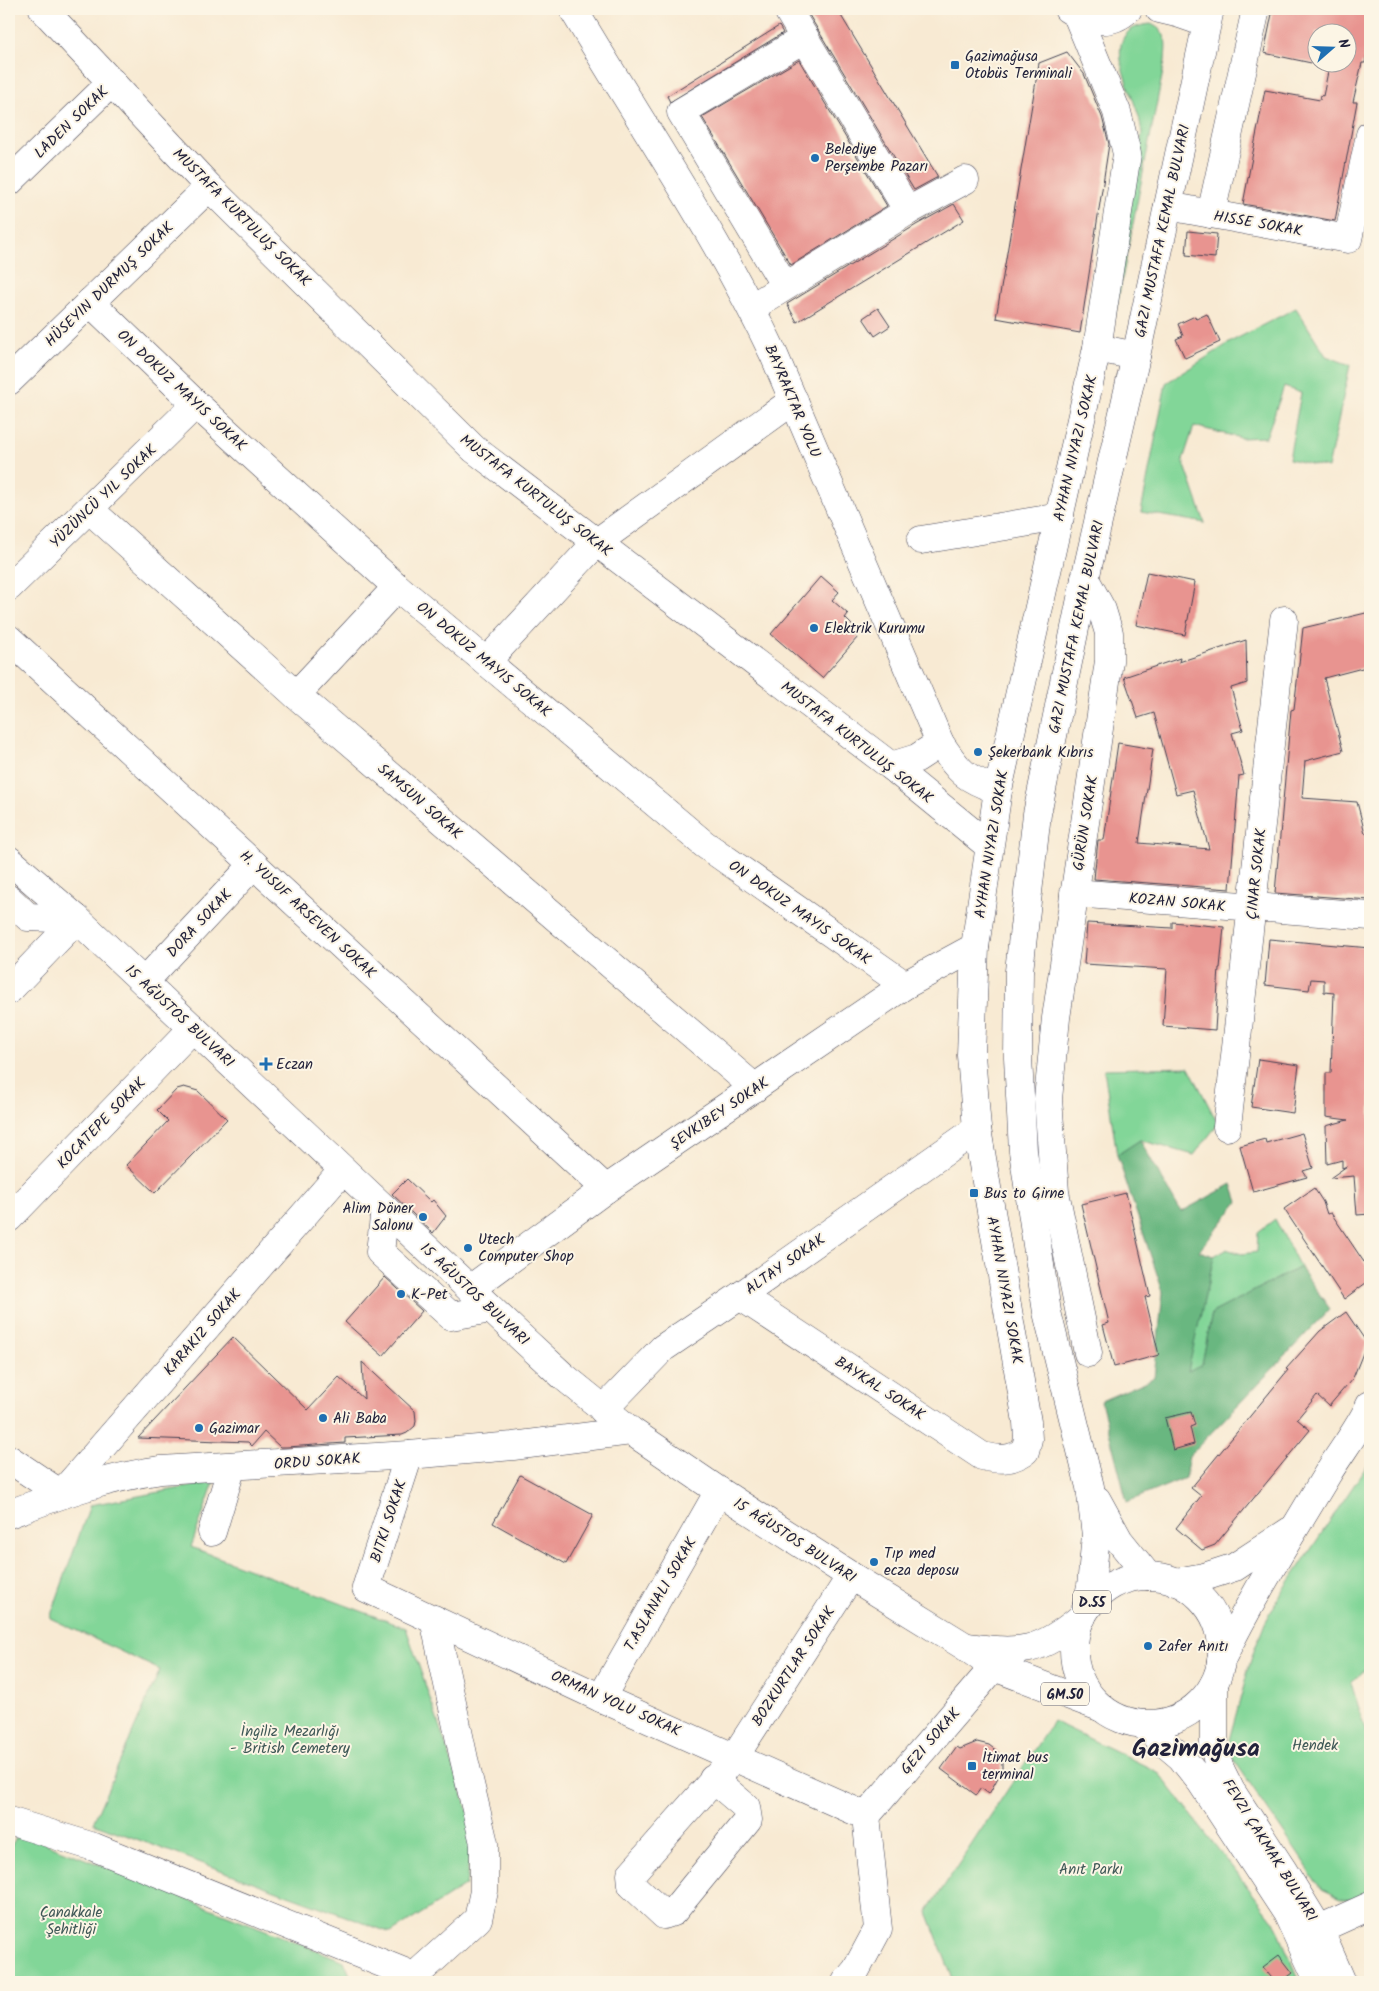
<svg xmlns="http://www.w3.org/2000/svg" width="1379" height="1991" font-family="Kalam,sans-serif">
	<rect width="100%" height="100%" fill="#fcf5e5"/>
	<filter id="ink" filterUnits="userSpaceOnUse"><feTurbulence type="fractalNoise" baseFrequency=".02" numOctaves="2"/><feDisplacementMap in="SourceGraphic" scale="10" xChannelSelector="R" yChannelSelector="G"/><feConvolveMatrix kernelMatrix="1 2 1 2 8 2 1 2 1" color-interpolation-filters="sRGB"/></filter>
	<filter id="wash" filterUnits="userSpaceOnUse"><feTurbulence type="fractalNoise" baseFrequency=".0096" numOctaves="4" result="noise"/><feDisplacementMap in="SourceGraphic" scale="20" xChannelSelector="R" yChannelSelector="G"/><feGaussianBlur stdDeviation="1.12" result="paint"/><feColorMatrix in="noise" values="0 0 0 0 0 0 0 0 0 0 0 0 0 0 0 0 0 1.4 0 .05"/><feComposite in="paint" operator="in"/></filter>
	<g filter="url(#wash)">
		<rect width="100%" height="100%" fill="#f8ead3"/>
		<g fill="#82d698" stroke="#527c6a">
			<path d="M1151 24C1169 32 1166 44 1165 61L1115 315 1110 320 1142 133C1141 127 1140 120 1138 114 1129 84 1097 28 1151 24Z"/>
			<path d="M1296 308 1326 356 1350 365 1328 468 1289 459 1301 393 1284 387 1266 437 1241 438 1194 426 1183 460 1205 523 1141 512 1166 383 1234 340Z"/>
			<path d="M1189 1067 1218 1124 1194 1155 1140 1140 1117 1155 1104 1069Z"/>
			<path d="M1275 1219 1300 1267 1212 1313 1202 1365 1187 1372 1214 1256 1226 1249 1242 1254 1257 1252 1258 1232Z"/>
			<path d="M1370 1461V1665L1351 1683 1370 1746V1910L1361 1899 1341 1898 1322 1889 1232 1757 1229 1740 1252 1656 1265 1623 1279 1597Z"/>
			<path d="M214 1482 191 1547 406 1628 473 1825 466 1885 391 1933 93 1823 160 1670 50 1618 90 1505Z"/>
			<path d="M1053 1721 1158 1772 1274 1921 1300 1982H954L927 1912Z"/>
			<path d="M19 1833 344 1961 353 1982H9V1849Z"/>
		</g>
		<path fill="#69b780" stroke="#466c5e" d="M1140 1140 1181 1212 1232 1184 1238 1202 1199 1251 1214 1256 1188 1371 1202 1364 1212 1313 1300 1267 1330 1309 1189 1456 1185 1478 1127 1502 1101 1401 1154 1378 1163 1292 1117 1155Z"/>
		<g id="blocks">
			<g fill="#e89490">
				<path d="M807 9H837L938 177 914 190 806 10Z"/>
				<path d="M1273 9H1370V40L1365 63H1362L1353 102H1357L1335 221 1243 204 1265 90 1320 100 1321 95 1323 96 1330 62H1346V32H1316V64L1264 53Z"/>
				<path d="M779 26 783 33 670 102 667 96Z"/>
				<path d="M1067 52 1084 74 1102 117 1109 144 1080 333 996 318 1039 63Z"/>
				<path d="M799 60 887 206 791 265 702 117Z"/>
				<path d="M954 204 964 220 797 322 787 304 916 225Z"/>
				<path d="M1188 231 1217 234 1215 258 1186 255Z"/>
				<path d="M878 308 890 326 875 336 863 318Z"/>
				<path d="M1207 314 1220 342 1185 358 1176 339 1183 336 1178 324 1195 316 1196 319Z"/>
				<path d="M1147 572 1195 582 1185 635 1136 625Z"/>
				<path d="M821 576 839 592 832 600 848 614 845 618 853 626 849 630 858 637 822 678 771 634Z"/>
				<path d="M1370 612V666L1324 678 1343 751 1305 761 1302 798 1357 802 1365 833H1370V900L1275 893 1291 710 1294 709 1303 628Z"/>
				<path d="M1246 640 1247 683 1231 688 1243 730 1232 733 1244 775 1239 776 1230 889 1094 879 1098 840H1104L1118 743 1153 749 1139 843 1209 849 1193 790 1176 794 1154 713 1138 718 1124 677 1180 658 1179 662Z"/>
				<path d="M1172 922 1224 927 1220 968H1219L1215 1030 1163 1026 1167 969 1084 964 1087 923 1172 928Z"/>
				<path d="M1269 939 1370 948V1214L1357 1215 1354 1176 1330 1178 1347 1166 1342 1168V1160L1327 1164 1326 1126 1348 1120 1326 1117V1073H1331L1334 993 1324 992V980L1311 979 1309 990 1265 985Z"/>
				<path d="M1258 1059 1299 1065 1293 1113 1251 1107Z"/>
				<path d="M184 1087 198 1091 227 1119 155 1193 126 1165 168 1121 157 1110 177 1089Z"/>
				<path d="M1302 1133 1313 1168 1303 1171 1307 1177 1253 1192 1240 1146 1265 1139 1266 1143Z"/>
				<path d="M407 1179 431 1202 433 1200 446 1216 433 1233 392 1194Z"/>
				<path d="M1314 1188 1323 1202 1327 1214 1331 1213 1370 1271V1280L1344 1299 1284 1209Z"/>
				<path d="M1126 1193 1150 1296 1145 1297 1159 1355 1114 1367 1103 1325 1109 1323 1081 1204Z"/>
				<path d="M385 1277 422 1311 383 1356 345 1322Z"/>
				<path d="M1346 1312 1367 1343 1353 1378 1329 1406 1317 1395 1297 1419 1310 1430 1215 1545 1202 1550 1176 1528 1201 1496 1191 1488 1288 1370 1286 1369 1320 1331Z"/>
				<path d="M233 1337 308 1410 339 1377 364 1399 362 1362 415 1411 416 1421 415 1426 407 1433 402 1435 345 1438V1443L287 1447H280L264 1432 252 1446 248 1442 138 1438Z"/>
				<path d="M1191 1412 1195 1425 1190 1427 1194 1444 1173 1450 1165 1418Z"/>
				<path d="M520 1475 593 1515 566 1564 493 1523Z"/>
				<path d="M977 1742 989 1745 998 1752 1002 1763V1770L989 1794 981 1788 976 1795 941 1769 957 1747 960 1749Z"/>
				<path d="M1279 1955 1293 1973 1281 1982H1275L1263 1967Z"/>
			</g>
		</g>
	</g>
	<g filter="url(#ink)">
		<use href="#blocks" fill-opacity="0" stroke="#424052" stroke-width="1"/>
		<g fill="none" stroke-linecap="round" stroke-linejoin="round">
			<g stroke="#424052" stroke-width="29">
				<g id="minor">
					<path d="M43 9 209 187 474 449 891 766 989 846"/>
					<path d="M573 9C641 124 717 234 774 355L940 743C960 773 964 778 998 790"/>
					<path d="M1068 9C1086 22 1111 26 1128 9"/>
					<path d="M1159 9 1180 14 1206 23"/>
					<path d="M789 12 908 211"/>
					<path d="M9 182 112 82"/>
					<path d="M1168 206 1348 239 1370 135"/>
					<path d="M1211 214 1256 9"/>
					<path d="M785 286 681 112 805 38"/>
					<path d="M90 302 196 404 397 587 704 844 905 985"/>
					<path d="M752 307 908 211 965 180"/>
					<path d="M1097 348 1136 356"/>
					<path d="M9 381 209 187"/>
					<path d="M89 509 296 695 755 1088"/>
					<path d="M921 540 1060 517"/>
					<path d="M1085 579 1102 610 1109 633V661L1056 1018 1048 1099 1055 1192 1088 1353"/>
					<path d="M9 587 196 404"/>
					<path d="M9 639 606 1189"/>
					<path d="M487 661 596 543 794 400"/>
					<path d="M296 695 397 587"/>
					<path d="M891 766 917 758 940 743"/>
					<path d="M1074 893 1370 916"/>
					<path d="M9 899 28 917 77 919"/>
					<path d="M144 982 254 864"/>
					<path d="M9 990 77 919"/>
					<path d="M1227 1127 1284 620"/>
					<path d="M385 1209 380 1252 451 1316 491 1309"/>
					<path d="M9 1218 193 1028"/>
					<path d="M470 1289 606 1189 905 985 975 947"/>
					<path d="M740 1296 982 1456C999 1460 1010 1461 1025 1451L1028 1439 1027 1422 977 1129 971 1055 975 947 998 790 1097 348 1127 154 1117 112 1077 15"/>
					<path d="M603 1410 663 1348 740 1296 977 1129"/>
					<path d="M409 1455 366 1588 601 1698 866 1816"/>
					<path d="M9 1459 61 1494 343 1170"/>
					<path d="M9 1514C59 1495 108 1477 161 1470L409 1455 513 1446 631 1431"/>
					<path d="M212 1532 232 1466"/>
					<path d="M601 1698 719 1491"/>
					<path d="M713 1779 746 1807 748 1820 673 1912 664 1915 632 1885 631 1874 735 1756 851 1576"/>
					<path d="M866 1816 994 1667"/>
					<path d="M9 1821 94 1847 414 1976"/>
					<path d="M1319 1929 1370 1906"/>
					<path d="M408 1982 478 1919 484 1891V1843L464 1759 434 1619"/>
					<path d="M846 1982 856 1970 878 1929 866 1816"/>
				</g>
			</g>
			<g stroke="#424052" stroke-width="29">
				<g id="major">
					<path d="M9 860 77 919 524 1340 563 1376 631 1431 719 1491 851 1576 966 1647 994 1667 1102 1708"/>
					<path d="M1097 1500 1119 1540 1148 1576"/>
					<circle cx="1148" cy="1650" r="74"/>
					<path d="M1176 1582 1204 1577 1235 1567 1290 1531"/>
					<path d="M1086 1609 1091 1586 1096 1535 1090 1487 1047 1312 1023 1151 1018 1058 1019 971 1037 814 1085 579 1136 356 1210 9"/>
					<path d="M967 1647C1021 1654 1039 1653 1082 1617"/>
					<path d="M1221 1660C1253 1595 1291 1535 1328 1473 1342 1450 1359 1429 1370 1405"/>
					<path d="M1214 1684V1746L1219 1767 1231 1791 1284 1872 1319 1929 1342 1982"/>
					<path d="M1142 1724 1181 1757 1201 1782 1287 1913 1319 1982"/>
				</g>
			</g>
			<use href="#minor" stroke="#fff" stroke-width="28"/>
			<use href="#major" stroke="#fff" stroke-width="28"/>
		</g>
	</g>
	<g fill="#1f6fb2" stroke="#fcf5e5" stroke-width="2">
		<rect x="950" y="60" width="10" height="10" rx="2.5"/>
		<circle cx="815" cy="158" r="5"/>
		<circle cx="814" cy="628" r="5"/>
		<circle cx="978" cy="752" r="5"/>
		<path d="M263.5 1056.5h5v5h5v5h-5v5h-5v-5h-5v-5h5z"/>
		<rect x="969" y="1188" width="10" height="10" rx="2.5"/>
		<circle cx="423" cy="1217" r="5"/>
		<circle cx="468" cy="1248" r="5"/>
		<circle cx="401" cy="1294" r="5"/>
		<circle cx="323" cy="1418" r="5"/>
		<circle cx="199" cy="1428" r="5"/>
		<circle cx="874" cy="1562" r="5"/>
		<circle cx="1148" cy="1646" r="5"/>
		<rect x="967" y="1761" width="10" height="10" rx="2.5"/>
	</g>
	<g text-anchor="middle" stroke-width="4" stroke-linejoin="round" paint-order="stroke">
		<g fill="#fcf5e5" stroke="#63616e" stroke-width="1">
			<rect x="1073" y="1590.5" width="38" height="23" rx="4"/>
			<rect x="1041" y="1682.5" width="48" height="23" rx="4"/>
		</g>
		<g font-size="14" font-weight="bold" fill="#22223b">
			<text x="1092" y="1607">D.55</text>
			<text x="1065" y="1699">GM.50</text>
		</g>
		<g font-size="15" fill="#22223b" stroke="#fcf5e5" text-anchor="start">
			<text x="965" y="61">Gazimağusa<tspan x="965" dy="17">Otobüs Terminali</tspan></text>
			<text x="825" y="154">Belediye<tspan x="825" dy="17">Perşembe Pazarı</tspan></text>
			<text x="824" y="633">Elektrik Kurumu</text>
			<text x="988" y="757">Şekerbank Kıbrıs</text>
			<text x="276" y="1069">Eczan</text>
			<text x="984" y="1198">Bus to Girne</text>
			<text x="413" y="1213" text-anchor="end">Alim Döner<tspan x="413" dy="17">Salonu</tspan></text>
			<text x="478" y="1244">Utech<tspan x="478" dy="17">Computer Shop</tspan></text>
			<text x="411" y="1299">K-Pet</text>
			<text x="333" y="1423">Ali Baba</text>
			<text x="209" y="1433">Gazimar</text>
			<text x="884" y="1558">Tıp med<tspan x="884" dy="17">ecza deposu</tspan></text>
			<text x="1158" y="1651">Zafer Anıtı</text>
			<text x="982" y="1762">İtimat bus<tspan x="982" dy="17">terminal</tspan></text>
		</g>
		<g font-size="15" fill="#22223b" stroke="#fcf5e5">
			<text transform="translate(71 122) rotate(-44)" y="5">LADEN SOKAK</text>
			<text transform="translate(242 217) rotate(45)" y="5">MUSTAFA KURTULUŞ SOKAK</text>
			<text transform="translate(1258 223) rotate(10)" y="5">HISSE SOKAK</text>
			<text transform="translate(1162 231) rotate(-78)" y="5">GAZI MUSTAFA KEMAL BULVARI</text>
			<text transform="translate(109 284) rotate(-44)" y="5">HÜSEYIN DURMUŞ SOKAK</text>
			<text transform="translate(182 390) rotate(43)" y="5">ON DOKUZ MAYIS SOKAK</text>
			<text transform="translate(793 401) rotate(67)" y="5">BAYRAKTAR YOLU</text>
			<text transform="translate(1075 448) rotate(-77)" y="5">AYHAN NIYAZI SOKAK</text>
			<text transform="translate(536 495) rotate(38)" y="5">MUSTAFA KURTULUŞ SOKAK</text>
			<text transform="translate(103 496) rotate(-44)" y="5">YÜZÜNCÜ YIL SOKAK</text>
			<text transform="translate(1076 627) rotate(-78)" y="5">GAZI MUSTAFA KEMAL BULVARI</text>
			<text transform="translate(484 659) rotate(40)" y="5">ON DOKUZ MAYIS SOKAK</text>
			<text transform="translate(857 742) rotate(38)" y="5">MUSTAFA KURTULUŞ SOKAK</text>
			<text transform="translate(420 801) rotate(41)" y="5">SAMSUN SOKAK</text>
			<text transform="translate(1085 823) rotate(-81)" y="5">GÜRÜN SOKAK</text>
			<text transform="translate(991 844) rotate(-81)" y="5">AYHAN NIYAZI SOKAK</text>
			<text transform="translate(1256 874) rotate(-84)" y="5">ÇINAR SOKAK</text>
			<text transform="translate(1177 902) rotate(5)" y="5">KOZAN SOKAK</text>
			<text transform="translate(800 912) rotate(35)" y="5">ON DOKUZ MAYIS SOKAK</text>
			<text transform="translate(308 914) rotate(43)" y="5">H. YUSUF ARSEVEN SOKAK</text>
			<text transform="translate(199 923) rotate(-47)" y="5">DORA SOKAK</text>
			<text transform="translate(180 1016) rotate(43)" y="5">15 AĞUSTOS BULVARI</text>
			<text transform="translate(719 1113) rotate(-34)" y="5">ŞEVKIBEY SOKAK</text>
			<text transform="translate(101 1123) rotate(-46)" y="5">KOCATEPE SOKAK</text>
			<text transform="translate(785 1264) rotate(-35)" y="5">ALTAY SOKAK</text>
			<text transform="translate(1005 1290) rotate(80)" y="5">AYHAN NIYAZI SOKAK</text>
			<text transform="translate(475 1294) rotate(43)" y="5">15 AĞUSTOS BULVARI</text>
			<text transform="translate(202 1332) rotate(-49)" y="5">KARAKIZ SOKAK</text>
			<text transform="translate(880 1388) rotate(33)" y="5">BAYKAL SOKAK</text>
			<text transform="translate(317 1461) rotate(-4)" y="5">ORDU SOKAK</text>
			<text transform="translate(388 1521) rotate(-72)" y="5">BITKI SOKAK</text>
			<text transform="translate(795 1540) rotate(33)" y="5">15 AĞUSTOS BULVARI</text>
			<text transform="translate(660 1594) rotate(-60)" y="5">T.ASLANALI SOKAK</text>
			<text transform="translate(793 1666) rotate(-57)" y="5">BOZKURTLAR SOKAK</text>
			<text transform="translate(616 1703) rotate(24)" y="5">ORMAN YOLU SOKAK</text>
			<text transform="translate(930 1741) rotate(-49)" y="5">GEZI SOKAK</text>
			<text transform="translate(1270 1850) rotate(58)" y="5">FEVZI ÇAKMAK BULVARI</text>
		</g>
		<g font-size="15" fill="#3f5857" stroke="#fcf5e5">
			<text x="290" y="1736">İngiliz Mezarlığı<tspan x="290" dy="17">- British Cemetery</tspan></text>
			<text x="1315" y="1750">Hendek</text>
			<text x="1091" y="1874">Anıt Parkı</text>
			<text x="71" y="1917">Çanakkale<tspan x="71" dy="17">Şehitliği</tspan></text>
		</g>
		<g font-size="25" font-weight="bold" fill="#22223b" stroke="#fcf5e5">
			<text x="1196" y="1756">Gazimağusa</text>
		</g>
	</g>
	<rect width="1379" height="1991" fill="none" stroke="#fcf5e5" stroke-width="30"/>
	<g transform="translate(1332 48) rotate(70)"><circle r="24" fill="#fcf5e5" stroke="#a5a1a1"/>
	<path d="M0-4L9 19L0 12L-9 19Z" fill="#1f6fb2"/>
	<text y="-8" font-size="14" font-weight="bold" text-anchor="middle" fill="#22223b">N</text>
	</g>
</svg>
